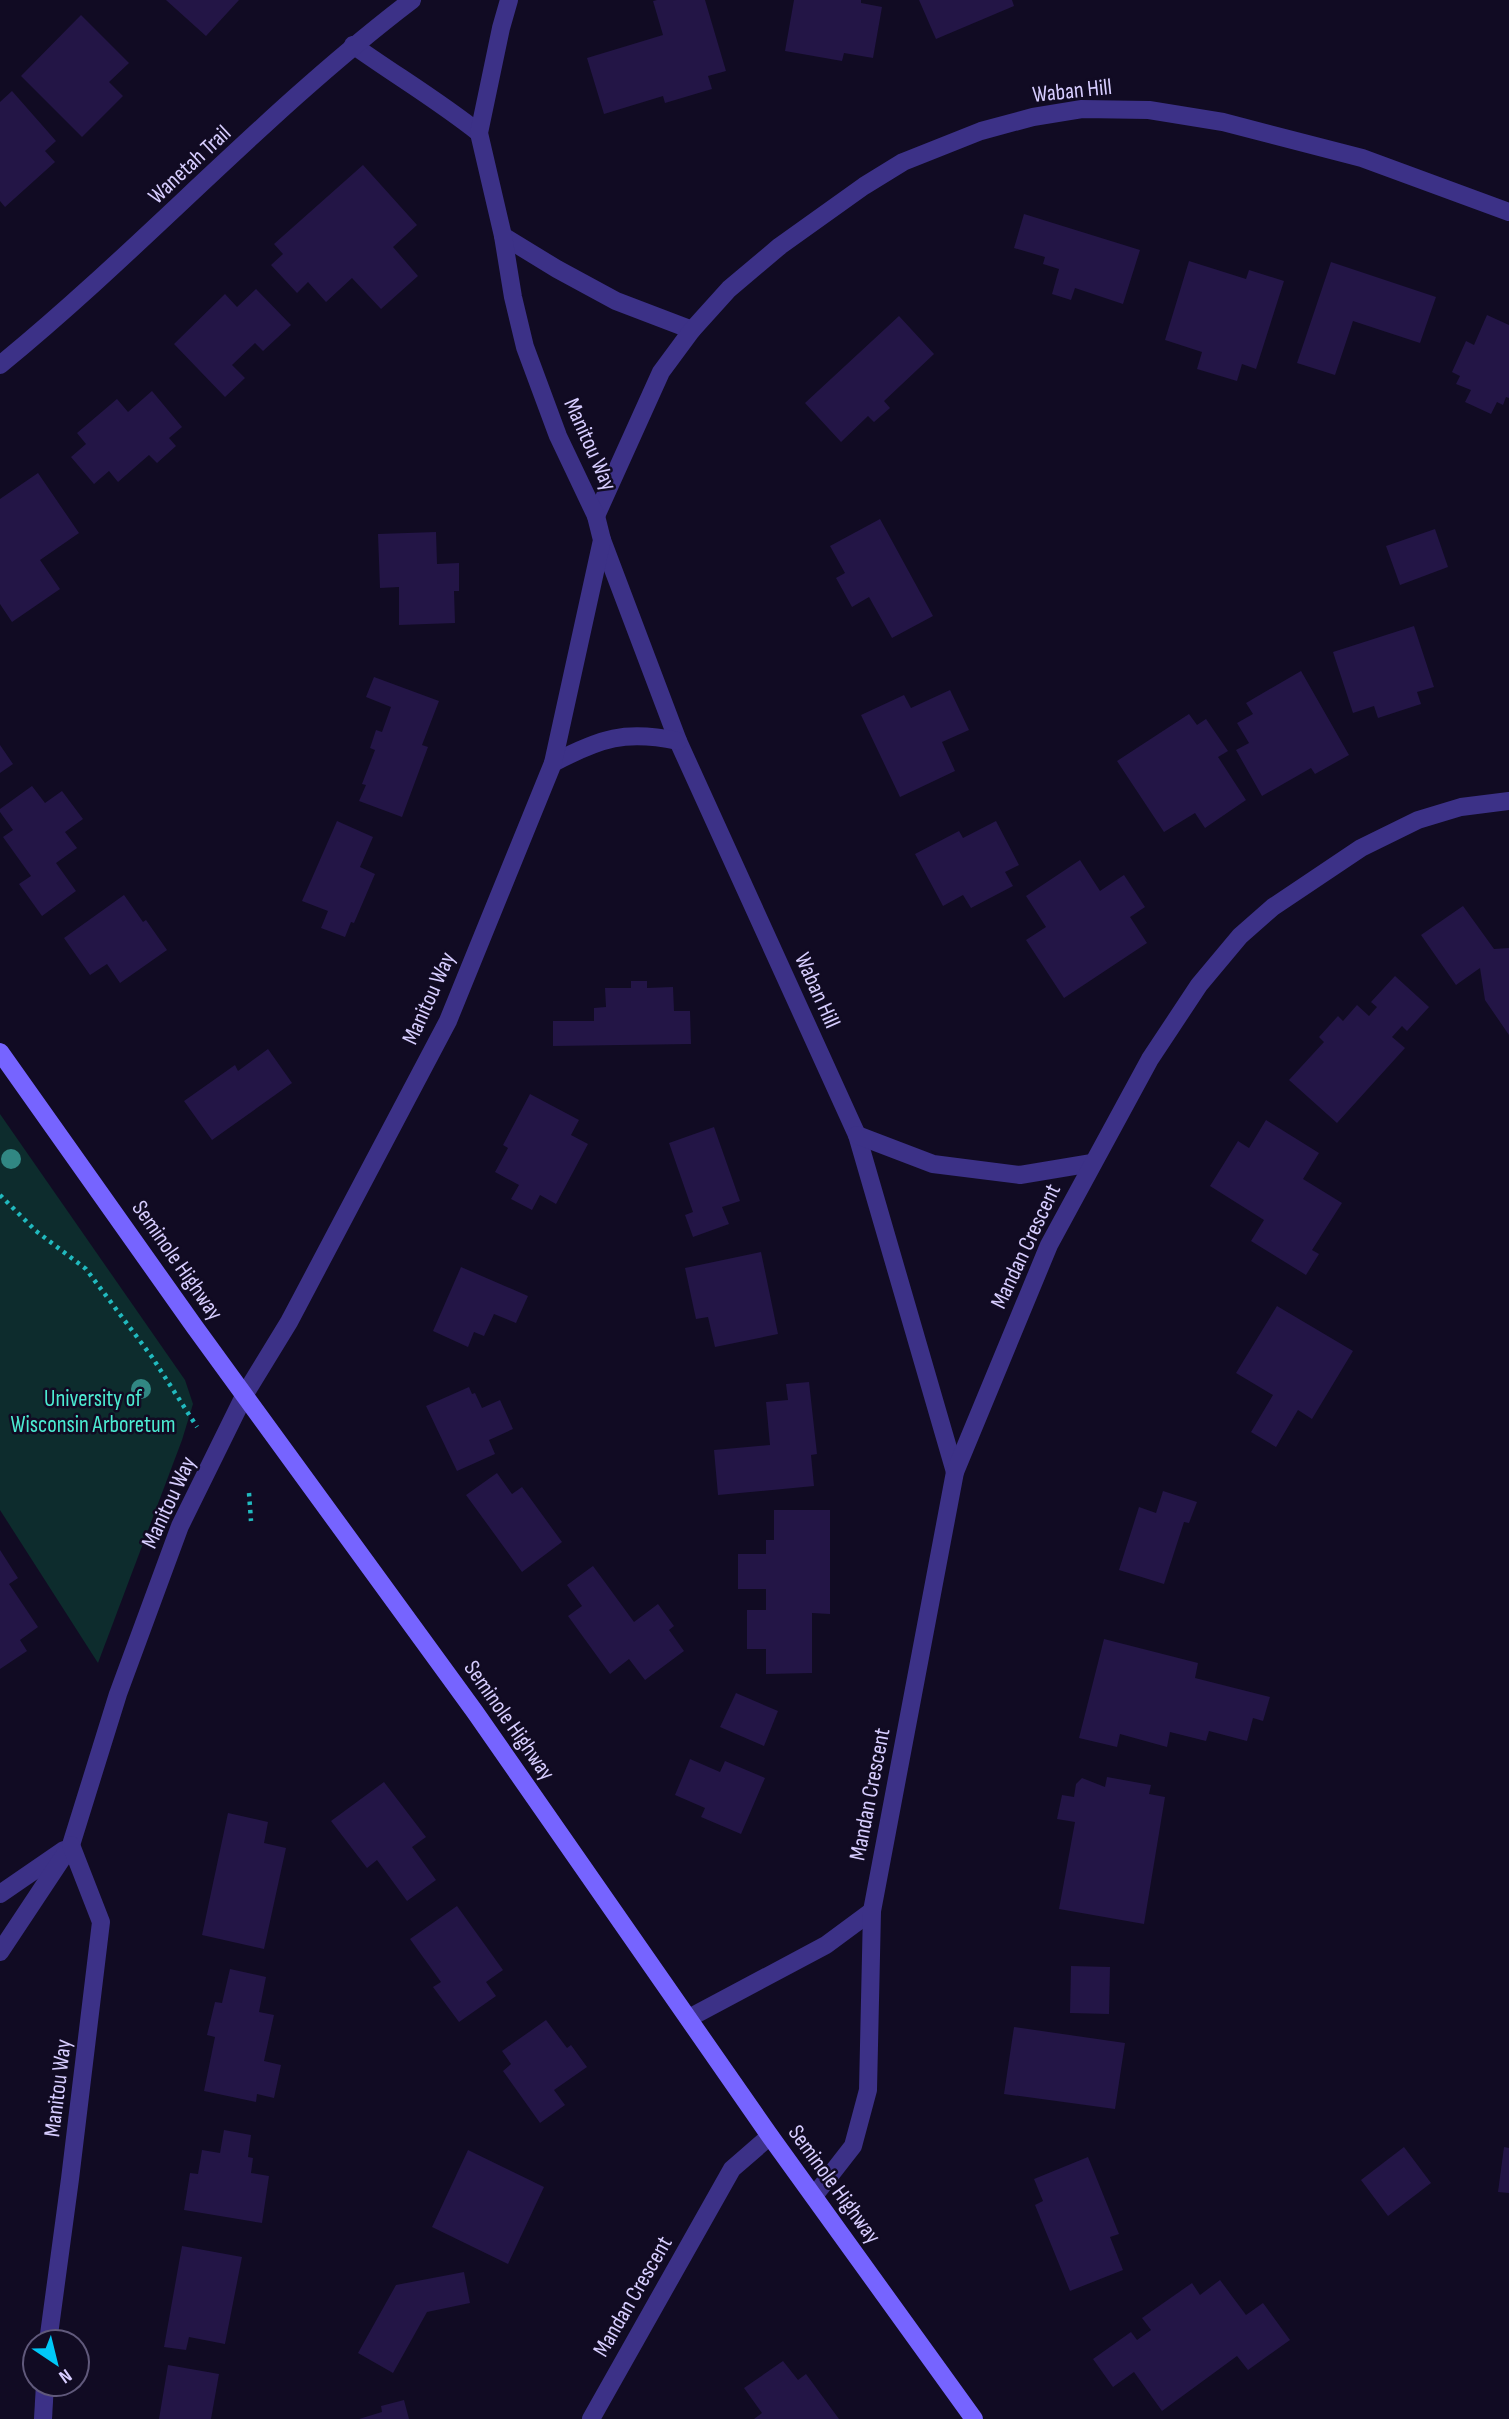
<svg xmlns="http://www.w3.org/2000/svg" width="1509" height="2419" font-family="'Sofia Sans Condensed',sans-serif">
	<rect width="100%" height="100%" fill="#110b23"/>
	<path fill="#0d2c2d" d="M0 1114 185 1380 193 1404 182 1440 98 1663 0 1510Z"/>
	<g fill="#231546">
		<path d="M166 0H239L206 36Z"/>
		<path d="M657 0H705L726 71 708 76 712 89 665 103 663 96 604 114 587 58 663 35 653 1Z"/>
		<path d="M794 0H861V3L882 7 873 58 844 53 842 61 785 51Z"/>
		<path d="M919 0H1012L1014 6 936 39Z"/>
		<path d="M81 15 129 63 109 82 123 96 82 137 21 76Z"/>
		<path d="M12 91 56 141 45 151 55 162 5 207 0 201V102Z"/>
		<path d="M363 165 417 225 393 247 418 276 381 309 352 278 326 302 308 282 297 293 271 265 283 254 274 244Z"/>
		<path d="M1024 214 1140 250 1123 304 1075 288 1071 300 1052 294 1059 269 1043 264 1045 257 1014 248Z"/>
		<path d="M1189 261 1246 279 1249 270 1284 281 1256 369 1242 364 1237 381 1197 369 1202 352 1165 340Z"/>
		<path d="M1331 262 1436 297 1420 343 1353 321 1335 375 1297 363Z"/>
		<path d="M256 289 291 325 263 351 255 343 232 365 245 378 225 397 174 344 225 294 237 307Z"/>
		<path d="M1487 315 1509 325V398L1506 397 1503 405 1497 402 1491 414 1465 402 1471 390 1456 384 1460 376 1452 372 1466 341 1474 345Z"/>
		<path d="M899 316 934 354 884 401 890 408 874 422 868 416 841 442 805 403Z"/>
		<path d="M152 391 182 427 169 438 176 446 157 463 149 455 118 482 109 471 94 484 71 457 86 444 77 433 117 399 128 412Z"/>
		<path d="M38 473 79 533 40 560 60 589 12 622 0 604V499Z"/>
		<path d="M880 519 933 616 892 638 869 597 852 607 836 578 845 573 830 546Z"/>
		<path d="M1435 529 1448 567 1400 585 1386 546Z"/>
		<path d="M436 532 437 564 459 563V591H454L455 623 399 625V587L380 588 378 534Z"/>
		<path d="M1414 626 1434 687 1417 692 1421 704 1378 718 1374 706 1353 713 1333 652Z"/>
		<path d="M1301 671 1349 755 1315 774 1311 768 1262 796 1236 750 1249 743 1237 723 1253 714 1246 703Z"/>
		<path d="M374 677 439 701 422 745 428 747 402 817 359 801 366 785 362 784 375 750 370 748 376 730 382 732 391 707 366 697Z"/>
		<path d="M950 690 969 730 942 742 955 771 900 797 861 715 904 695 911 708Z"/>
		<path d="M1189 714 1197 725 1206 719 1228 751 1218 757 1246 800 1205 828 1195 813 1164 832 1117 761Z"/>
		<path d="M0 745 13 764 0 773Z"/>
		<path d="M32 786 45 803 62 791 83 819 65 832 77 848 56 863 76 891 42 916 19 884 31 876 3 837 13 830 0 812V809Z"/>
		<path d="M337 821 373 837 360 867 375 874 354 923 351 922 345 937 321 928 328 911 302 901Z"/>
		<path d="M996 821 1019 865 1005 872 1013 886 971 908 963 895 943 906 915 854 959 831 963 838Z"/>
		<path d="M1080 860 1100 891 1124 875 1145 907 1130 917 1147 943 1064 998 1026 940 1046 927 1026 896Z"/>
		<path d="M124 895 143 922 146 920 167 950 120 983 107 964 90 975 64 938Z"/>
		<path d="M1463 906 1494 949 1509 948V1035L1485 1000 1480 968 1456 985 1421 935Z"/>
		<path d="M1395 976 1429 1007 1407 1031 1402 1026 1392 1037 1405 1048 1337 1123 1289 1080 1324 1042 1319 1037 1338 1016 1343 1021 1357 1005 1369 1016 1377 1007 1371 1002Z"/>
		<path d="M631 981H647V988L673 987 674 1011H690L691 1044 553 1046V1021H594V1008L606 1007 605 988H631Z"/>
		<path d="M268 1049 292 1083 212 1140 184 1101 235 1065 238 1071Z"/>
		<path d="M530 1094 579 1120 571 1135 588 1144 556 1204 540 1195 532 1210 511 1199 519 1185 495 1172 508 1148 503 1145Z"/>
		<path d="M1266 1120 1319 1153 1303 1179 1342 1203 1312 1250 1319 1254 1306 1275 1251 1241 1264 1220 1210 1186 1238 1141 1249 1148Z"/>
		<path d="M714 1127 740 1201 722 1207 729 1224 693 1237 685 1215 693 1212 669 1143Z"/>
		<path d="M761 1252 778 1334 715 1347 708 1317 696 1319 685 1268Z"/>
		<path d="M461 1267 528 1296 516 1323 494 1314 484 1336 474 1332 468 1347 433 1331Z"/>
		<path d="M1277 1306 1353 1351 1312 1419 1298 1410 1276 1447 1251 1432 1273 1395 1236 1373Z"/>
		<path d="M809 1382 817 1454 811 1455 814 1486 718 1495 714 1450 770 1445 766 1402 788 1400 786 1384Z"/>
		<path d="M469 1387 472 1394 475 1393 482 1408 500 1400 513 1429 489 1440 495 1454 457 1471 426 1406Z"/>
		<path d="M497 1473 512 1494 522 1487 562 1542 522 1572 466 1495Z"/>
		<path d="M1163 1491 1197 1502 1189 1523 1184 1522 1164 1584 1119 1570 1139 1507 1156 1513Z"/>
		<path d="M774 1510H830V1614L812 1613V1673L766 1674V1649H747V1610H766V1589H738V1554H766V1540H774Z"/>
		<path d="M0 1550 18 1578 9 1584 38 1627 20 1640 27 1651 0 1669Z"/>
		<path d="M593 1566 634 1622 658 1604 674 1626 669 1630 684 1651 645 1680 629 1659 610 1674 568 1616 582 1606 567 1585Z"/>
		<path d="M1104 1639 1198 1663 1195 1678 1270 1697 1263 1721 1253 1718 1247 1741 1209 1731 1206 1741 1170 1732 1167 1747 1120 1734 1117 1747 1079 1738Z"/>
		<path d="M736 1693 778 1711 764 1746 720 1727Z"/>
		<path d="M690 1759 720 1772 725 1761 765 1778 741 1834 701 1817 705 1808 675 1795Z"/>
		<path d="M1107 1777 1151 1785 1149 1794 1165 1797 1144 1924 1059 1909 1075 1822 1057 1819 1062 1795 1074 1797 1076 1784 1082 1778 1105 1787Z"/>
		<path d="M384 1782 426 1837 412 1847 436 1880 407 1901 377 1860 367 1868 331 1821Z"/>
		<path d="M228 1813 268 1822 264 1843 286 1848 264 1949 202 1935Z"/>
		<path d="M457 1906 503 1970 486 1982 496 1996 459 2022 433 1987 441 1982 410 1939Z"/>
		<path d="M1071 1966 1110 1967 1109 2014 1070 2013Z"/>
		<path d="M230 1969 266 1977 259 2012 274 2015 264 2061 281 2065 274 2098 257 2094 256 2102 204 2091 215 2037 207 2035 215 2002 222 2003Z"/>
		<path d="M546 2020 567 2048 571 2045 587 2067 554 2090 565 2105 540 2123 503 2071 511 2064 502 2051Z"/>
		<path d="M1014 2027 1125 2043 1115 2109 1004 2094Z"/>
		<path d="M224 2130 251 2135 248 2157 253 2158 251 2173 269 2176 262 2223 184 2210 190 2173 198 2174 202 2150 220 2153Z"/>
		<path d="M1404 2147 1431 2183 1388 2216 1361 2180Z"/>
		<path d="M1504 2147 1509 2148V2193L1498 2192Z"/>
		<path d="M468 2150 544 2187 508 2264 432 2227Z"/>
		<path d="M1088 2157 1119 2234 1110 2237 1123 2270 1070 2291 1035 2205 1043 2201 1034 2179Z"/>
		<path d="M182 2246 242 2257 225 2344 189 2337 186 2350 164 2347Z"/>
		<path d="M464 2272 470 2303 427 2312 393 2373 358 2353 396 2285Z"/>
		<path d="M1220 2280 1246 2315 1263 2303 1290 2340 1248 2370 1237 2356 1162 2411 1134 2372 1113 2387 1093 2359 1131 2332 1137 2340 1151 2330 1142 2318 1192 2283 1200 2295Z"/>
		<path d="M783 2361 798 2380 806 2374 839 2419H754L762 2413 744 2388Z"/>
		<path d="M168 2365 219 2374 211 2419H159Z"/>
		<path d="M404 2400 409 2419H359L382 2412 381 2406Z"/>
	</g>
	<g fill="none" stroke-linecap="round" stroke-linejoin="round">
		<g stroke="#21babf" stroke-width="4.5" stroke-dasharray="3.5 5" stroke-linecap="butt">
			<path d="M0 1195 36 1231 86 1269 152 1357 197 1427"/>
			<path d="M249 1493 251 1521"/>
		</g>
		<g stroke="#3c3187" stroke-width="18">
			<path d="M353 45C395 75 439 101 479 133"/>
			<path d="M503 236 557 269 616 301 692 330"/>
			<path d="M0 365C142 249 266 111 412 0"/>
			<path d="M596 516 661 372 692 330 729 289 780 246 864 186 903 162 981 131 1033 117 1082 109 1149 110 1223 122 1362 158 1509 212"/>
			<path d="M602 540 678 741 857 1135 955 1472"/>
			<path d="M553 763C601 738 625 730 678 741"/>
			<path d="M857 1135 933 1164 1020 1175 1092 1163"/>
			<path d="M0 1894 64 1850"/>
			<path d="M0 1952 71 1845 118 1694 180 1526 245 1394 289 1322 448 1021 553 763 602 540 596 516 558 436 525 347 513 297 503 236 479 133 501 28 509 0"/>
			<path d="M689 2018 826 1945 872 1911"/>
			<path d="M814 2196 853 2146 868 2090 872 1911 955 1472 1049 1245 1150 1059 1199 985 1240 936 1273 907 1361 848 1418 820 1461 807 1509 801"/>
			<path d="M48 2342 70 2179 101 1922 71 1845"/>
			<path d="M43 2419 45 2384"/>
			<path d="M591 2419 732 2169 770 2136"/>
		</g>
		<path stroke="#7664ff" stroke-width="18" d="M0 1052 194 1326 475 1712 770 2136 974 2419"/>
	</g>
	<g fill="#318783">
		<circle cx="11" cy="1159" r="10"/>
		<circle cx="141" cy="1389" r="10"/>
	</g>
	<g text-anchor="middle" stroke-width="5" stroke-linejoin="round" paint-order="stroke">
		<g font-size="23" fill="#d7cdff" stroke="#110b23">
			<text transform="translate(1072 90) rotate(-6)" y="8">Waban Hill</text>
			<text transform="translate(189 164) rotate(-43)" y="8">Wanetah Trail</text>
			<text transform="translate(591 444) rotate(66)" y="8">Manitou Way</text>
			<text transform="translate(818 990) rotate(66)" y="8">Waban Hill</text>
			<text transform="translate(428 998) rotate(-66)" y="8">Manitou Way</text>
			<text transform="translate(1025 1246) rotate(-65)" y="8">Mandan Crescent</text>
			<text transform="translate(178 1260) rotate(55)" y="8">Seminole Highway</text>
			<text transform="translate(168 1502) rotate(-65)" y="8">Manitou Way</text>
			<text transform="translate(510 1720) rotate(55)" y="8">Seminole Highway</text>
			<text transform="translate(869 1794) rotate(-79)" y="8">Mandan Crescent</text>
			<text transform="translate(57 2088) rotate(-83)" y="8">Manitou Way</text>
			<text transform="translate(835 2184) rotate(54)" y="8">Seminole Highway</text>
			<text transform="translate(632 2296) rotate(-60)" y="8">Mandan Crescent</text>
		</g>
		<g font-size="23" fill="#4cecd2" stroke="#110b23">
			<text x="93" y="1406">University of<tspan x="93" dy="26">Wisconsin Arboretum</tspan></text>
		</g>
	</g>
	<g transform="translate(56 2363) rotate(145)"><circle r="33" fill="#110b23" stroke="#60597b" stroke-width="2"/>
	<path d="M0-5L12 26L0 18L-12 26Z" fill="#00c9f8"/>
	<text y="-10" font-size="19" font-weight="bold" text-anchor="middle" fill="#d7cdff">N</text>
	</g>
</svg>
